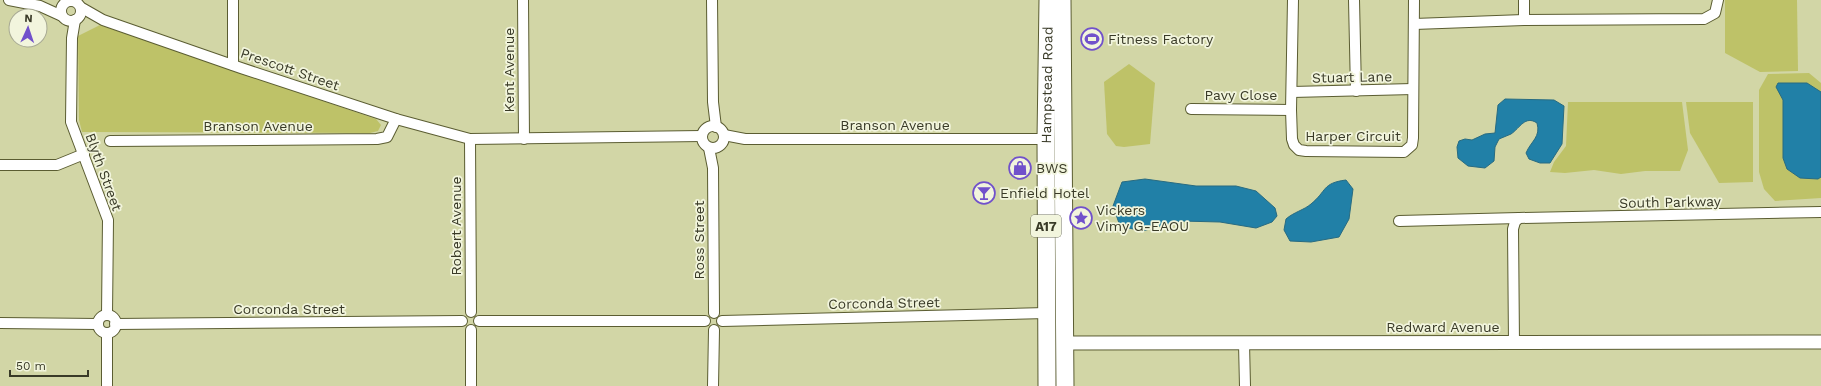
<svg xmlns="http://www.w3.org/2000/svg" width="1821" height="386" font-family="'Work Sans',sans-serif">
	<rect width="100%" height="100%" fill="#d2d6a6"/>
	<g fill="#bec268">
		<path d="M1725 0H1797L1798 71 1760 72 1725 53Z"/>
		<path d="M100 25 376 119 381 125 378 131 370 133 82 132 79 120 78 36Z"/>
		<path d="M1129 64 1155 83 1150 144 1124 147 1116 146 1107 134 1104 82Z"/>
		<path d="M1809 73 1821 83V198L1775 201 1764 189 1759 172V90L1768 74Z"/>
		<path d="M1568 102H1682L1688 150 1680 171H1645L1621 174 1594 170 1565 173 1550 172 1554 162 1566 146Z"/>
		<path d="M1686 102H1753V182L1719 183 1690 133Z"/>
	</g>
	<g fill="#2180a7" stroke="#286b81">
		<path d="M1778 83H1807L1821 92V177L1818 179 1800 178 1787 169 1783 158V100L1776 87Z"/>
		<path d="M1505 99 1554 100 1564 106 1562 144 1550 163H1540L1529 159 1526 153C1531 141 1541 137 1537 123 1525 115 1520 128 1511 134 1507 136 1503 137 1499 139L1495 147 1494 161 1485 168 1468 166 1458 158 1457 147 1459 141 1465 139 1472 140 1485 134 1495 133 1498 105Z"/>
		<path d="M1145 179 1196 186H1236L1256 191 1275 208 1277 216 1272 222 1256 228 1220 222 1181 221 1142 231 1120 226 1113 206 1122 182Z"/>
		<path d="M1346 180 1353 189 1349 219 1339 237 1311 242 1290 241 1284 230 1286 219C1294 212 1304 210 1311 204 1327 191 1322 183 1346 180Z"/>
	</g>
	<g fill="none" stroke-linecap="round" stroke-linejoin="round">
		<g stroke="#5b5d32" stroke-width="12">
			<g id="minor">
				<path d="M9 0 40 6 62 16"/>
				<path d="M233 0V65"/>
				<path d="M523 0 524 139"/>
				<path d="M712 0 713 102 716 127"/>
				<path d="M1293 0 1291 110 1292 139 1294 145 1299 150 1306 151 1404 152 1412 145 1413 138 1414 0"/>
				<path d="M1354 0 1356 91"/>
				<circle cx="71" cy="11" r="10"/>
				<path d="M82 8 103 20 241 68 396 119 470 139 702 136"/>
				<path d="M75 20 72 38 71 122 108 220 107 315"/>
				<path d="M1524 20V0"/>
				<path d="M1414 24 1524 20 1704 19 1715 13 1718 0"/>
				<path d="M1292 92 1413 89"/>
				<path d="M1191 109 1291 110"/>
				<circle cx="713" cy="137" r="11"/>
				<path d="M724 135 745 139H1046"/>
				<path d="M470 139 471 312"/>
				<path d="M110 141 377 139 387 137 396 119"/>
				<path d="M709 148 713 168 714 313"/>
				<path d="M0 165H57L84 154"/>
				<path d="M1399 221 1519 218"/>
				<circle cx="107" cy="324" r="9"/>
				<path d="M479 321H705"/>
				<path d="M722 321 1046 313"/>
				<path d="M0 323 98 324"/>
				<path d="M115 324 462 321"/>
				<path d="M471 330V386"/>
				<path d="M107 333V386"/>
				<path d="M1244 343 1245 386"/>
				<path d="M1514 343 1513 229 1515 222 1519 218 1821 212"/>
				<path d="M713 386 714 330"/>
			</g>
		</g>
		<g stroke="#5b5d32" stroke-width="15">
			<path id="tertiary" d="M1065 343 1821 342"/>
		</g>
		<g stroke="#5b5d32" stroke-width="19">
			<g id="trunk">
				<path d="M1062 0 1065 386"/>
				<path id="s1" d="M1047 386 1046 139 1048 0"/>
			</g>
		</g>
		<use href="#minor" stroke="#fff" stroke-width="10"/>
		<use href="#tertiary" stroke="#fff" stroke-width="13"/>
		<use href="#trunk" stroke="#fff" stroke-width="17"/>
	</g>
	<defs>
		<g id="stadium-ring" transform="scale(1.15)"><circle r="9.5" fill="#f2f5dd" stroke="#7151cb" stroke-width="1.5"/><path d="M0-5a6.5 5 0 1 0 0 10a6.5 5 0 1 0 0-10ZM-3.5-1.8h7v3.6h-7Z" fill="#7151cb"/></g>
		<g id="shop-ring" transform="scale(1.15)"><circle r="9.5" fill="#f2f5dd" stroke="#7151cb" stroke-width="1.5"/><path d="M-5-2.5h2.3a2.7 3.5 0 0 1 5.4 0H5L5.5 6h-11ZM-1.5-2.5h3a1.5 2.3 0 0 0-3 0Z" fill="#7151cb"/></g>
		<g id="bar-ring" transform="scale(1.15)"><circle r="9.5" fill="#f2f5dd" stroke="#7151cb" stroke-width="1.5"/><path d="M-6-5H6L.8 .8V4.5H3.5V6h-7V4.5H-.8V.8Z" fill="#7151cb"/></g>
		<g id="sight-ring" transform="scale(1.15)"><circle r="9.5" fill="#f2f5dd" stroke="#7151cb" stroke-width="1.5"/><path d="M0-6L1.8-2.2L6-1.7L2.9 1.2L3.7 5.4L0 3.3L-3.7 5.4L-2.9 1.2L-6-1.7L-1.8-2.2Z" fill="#7151cb"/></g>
	</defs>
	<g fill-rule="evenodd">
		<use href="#stadium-ring" x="1092" y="39"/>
		<use href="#shop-ring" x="1020" y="168"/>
		<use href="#bar-ring" x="984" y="193"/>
		<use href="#sight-ring" x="1081" y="218"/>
	</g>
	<g text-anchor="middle" stroke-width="3.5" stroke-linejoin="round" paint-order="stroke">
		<rect fill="#f2f5dd" stroke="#70725e" stroke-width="1" x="1031" y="215" width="30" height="22" rx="3"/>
		<g font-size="13" font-weight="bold" fill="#393a27">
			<text x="1046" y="231">A17</text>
		</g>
		<g font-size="14" fill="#393a27" stroke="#f2f5dd" text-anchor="start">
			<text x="1108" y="44">Fitness Factory</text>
			<text x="1036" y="173">BWS</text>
			<text x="1000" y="198">Enfield Hotel</text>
			<text x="1096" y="215">Vickers<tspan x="1096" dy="16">Vimy G-EAOU</tspan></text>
		</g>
		<g font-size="14" fill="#393a27" stroke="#f2f5dd">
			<text transform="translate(290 69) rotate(19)" y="5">Prescott Street</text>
			<text transform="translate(509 70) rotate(-90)" y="5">Kent Avenue</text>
			<text transform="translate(1352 77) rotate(-1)" y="5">Stuart Lane</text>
			<text dy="5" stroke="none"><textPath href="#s1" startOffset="301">Hampstead Road</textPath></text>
			<text x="1241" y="100">Pavy Close</text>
			<text x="895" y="130">Branson Avenue</text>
			<text x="258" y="131">Branson Avenue</text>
			<text x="1353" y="141">Harper Circuit</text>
			<text transform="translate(104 172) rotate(70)" y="5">Blyth Street</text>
			<text transform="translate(1670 202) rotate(-1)" y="5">South Parkway</text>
			<text transform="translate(456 226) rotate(-90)" y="5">Robert Avenue</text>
			<text transform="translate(699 240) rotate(-90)" y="5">Ross Street</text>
			<text transform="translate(884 303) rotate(-1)" y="5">Corconda Street</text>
			<text x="289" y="314">Corconda Street</text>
			<text x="1443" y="332">Redward Avenue</text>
		</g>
	</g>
	<g transform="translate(28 28) rotate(3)"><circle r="19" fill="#f2f5dd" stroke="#a8aa94"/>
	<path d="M0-3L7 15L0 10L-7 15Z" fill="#7151cb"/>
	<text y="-6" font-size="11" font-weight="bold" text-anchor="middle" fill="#393a27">N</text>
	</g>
	<path d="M10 370v6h78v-6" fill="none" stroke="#393a27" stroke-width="2"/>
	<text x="16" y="370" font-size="12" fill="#393a27" stroke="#f2f5dd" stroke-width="3" paint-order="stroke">50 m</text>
</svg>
